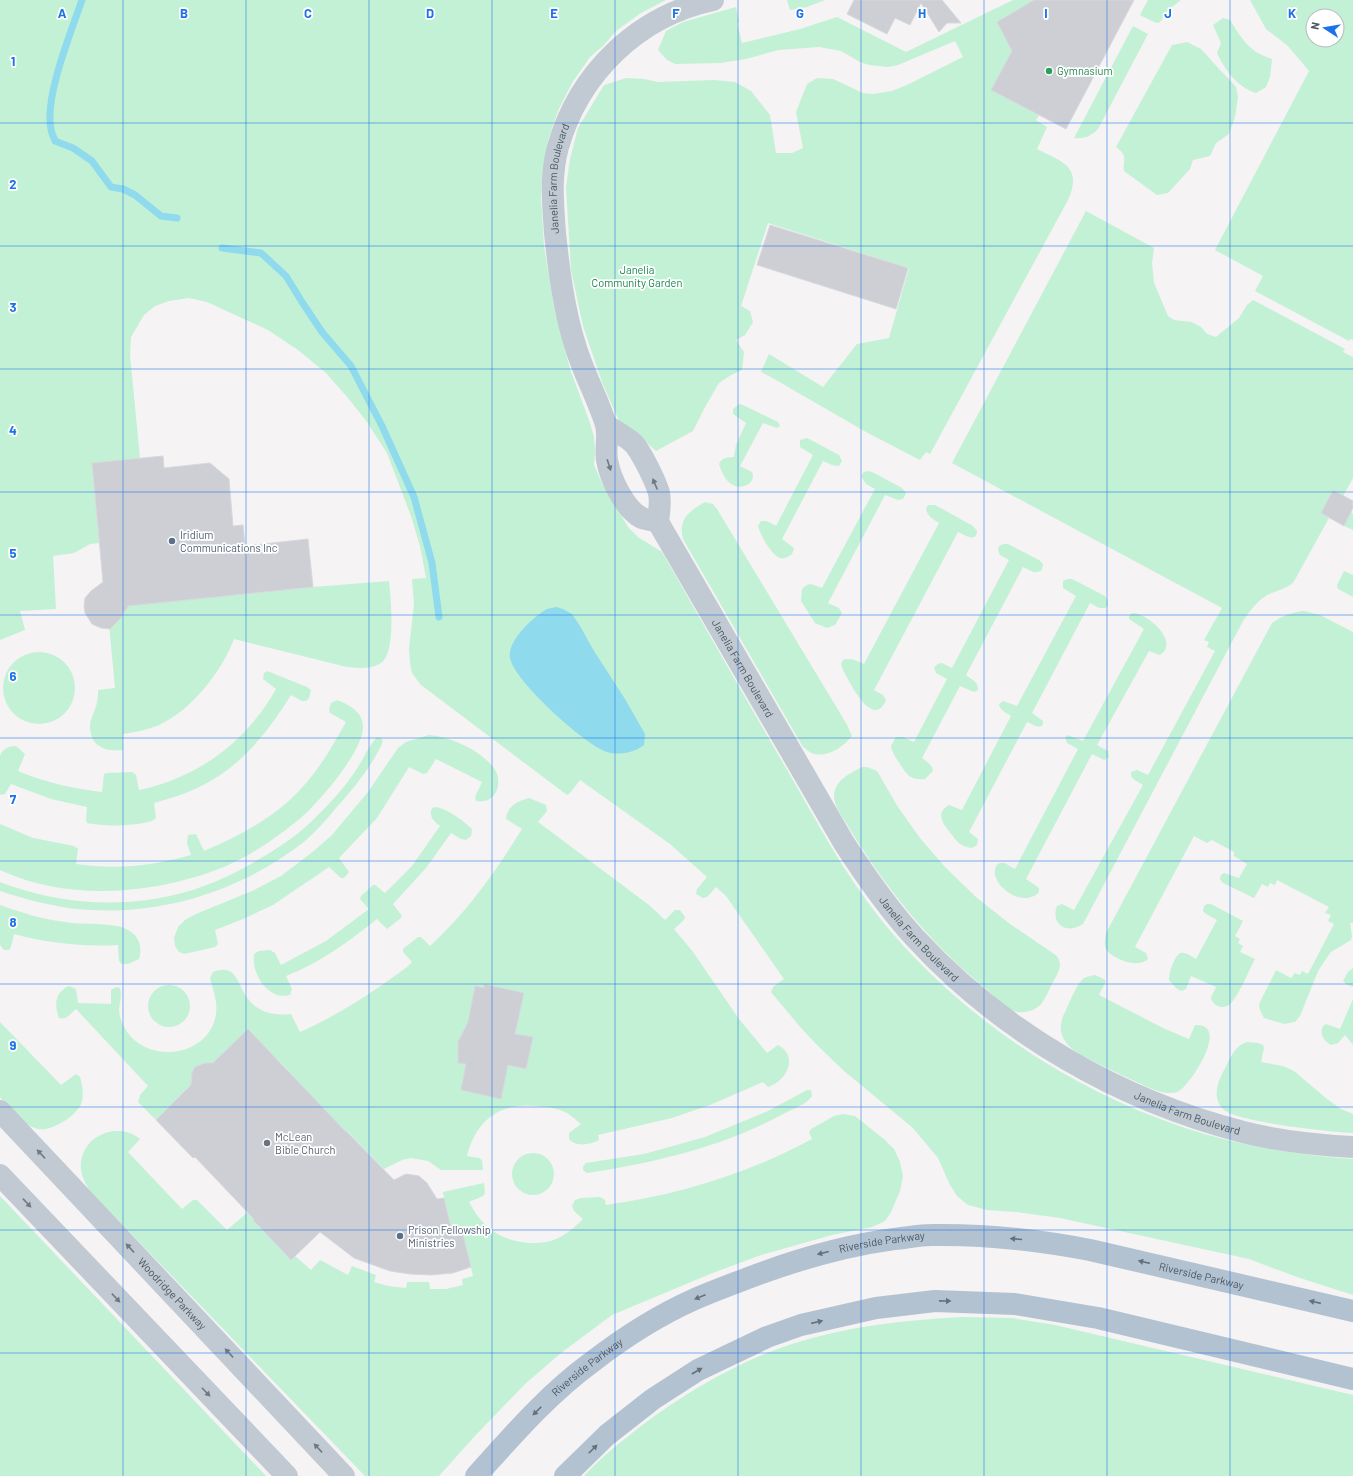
<svg xmlns="http://www.w3.org/2000/svg" width="1353" height="1476" font-family="Barlow,sans-serif">
	<rect width="100%" height="100%" fill="#f5f3f3"/>
	<g fill="#c3f1d5" fill-rule="evenodd">
		<path d="M0 0H666L641 13 616 31 603 46 590 57 572 83 558 111 548 140 543 167 541 197 544 246 554 307 570 369 590 423 594 437 595 452 594 465 601 481 628 527 638 537 662 552C703 624 744 696 786 768 816 820 844 874 882 921 960 1016 1068 1089 1185 1128 1239 1146 1296 1155 1353 1159V1295L1297 1277 1249 1259 1060 1218 1016 1212 987 1210 968 1205 957 1196 950 1185 938 1158 913 1128 844 1071 817 1045 801 1028 771 992 773 987 784 979 726 896 716 887 707 897 703 898 696 894 697 889 707 877 670 844 580 780 570 793 567 795 421 685 412 673 410 663 409 648 414 605 412 579 426 578 420 546 411 516 387 453 367 422 348 398 326 373 298 350 268 330 207 302 189 298 169 301 155 306 144 315 131 337 130 355 140 458 92 463 99 543 90 544 74 553 53 556 56 609 20 611 25 630 0 640Z"/>
		<path d="M787 0H825L807 7 790 10Z"/>
		<path d="M1013 0H1034L997 22 1012 51 991 90 1039 115 1036 120 1047 127 1037 149C1062 162 1083 166 1068 200L930 454 926 452 920 460 866 432 769 376 761 372 769 354 823 387 857 344 889 338 909 268 768 223 741 306 750 311 753 322 745 335 736 340 744 352 742 370 731 375 719 383 705 407 693 431 656 451 636 433 619 421 602 382 583 326 571 270 566 187 570 159 578 128 604 85 626 78 644 79 658 82 714 80 735 82 751 91 770 115 776 153H792L803 148 796 112 807 84 817 78 833 79 863 93 873 94 892 91 909 84 963 57 955 41 898 65 888 67 869 65 860 62 841 51 819 47 778 50 746 59 720 63 675 64 667 60 658 50 666 31 683 22 736 7 739 22 737 23 742 43 800 29 837 17 906 52Z"/>
		<path d="M1148 0H1181L1167 11 1161 21 1158 23 1154 22 1140 15Z"/>
		<path d="M1250 0H1353V340L1350 339 1349 341 1255 291 1263 276 1215 250 1309 71 1288 46 1266 29ZM1313 16H1337V40H1313Z"/>
		<path d="M1223 18 1230 20C1242 39 1249 52 1272 59L1270 77 1266 87 1256 93C1237 87 1225 70 1217 53L1221 43 1213 25Z"/>
		<path d="M1133 26 1148 34 1098 129C1091 136 1084 139 1074 138Z"/>
		<path d="M1187 42 1201 49 1220 70 1228 78 1236 87 1238 97 1235 117 1229 134 1216 143 1210 156 1193 160 1190 169 1168 193 1157 195 1124 171C1123 158 1128 156 1116 147L1172 45Z"/>
		<path d="M1086 211 1154 248 1152 263 1154 283 1168 316 1174 320 1192 322 1201 327 1207 334 1216 337 1239 318 1247 305 1253 300 1345 349 1343 352 1353 357V478L1343 496 1333 490 1321 513 1329 518 1293 583C1285 589 1276 591 1267 595 1257 601 1250 611 1243 621L1083 924C1067 935 1050 924 1057 906L1062 904 1074 910 1143 785C1138 781 1130 780 1131 772L1137 770 1148 775 1215 651 1207 647 1209 642 1204 640 1222 608 952 463Z"/>
		<path d="M739 404 743 405 778 422 780 426 777 428 763 423 740 466 752 472C757 483 742 490 733 485 726 482 721 471 719 464 722 457 727 458 734 457L736 445 746 423 733 414V409Z"/>
		<path d="M807 438 839 455 842 461 839 466 832 465 823 461 782 539 794 548 792 554C788 557 785 559 780 558 771 555 760 534 758 526L761 521H767L776 526 813 455 800 447V440Z"/>
		<path d="M867 471 872 472 902 488 906 493 903 499 898 500 885 495 828 603 839 608 842 613 835 625 827 628 815 623 801 601 802 589C810 581 812 585 822 588L875 489 866 484 861 476 863 473Z"/>
		<path d="M705 502 713 504 717 509 846 723 852 736C843 747 829 757 814 754 810 753 806 749 803 747L683 539C678 519 689 511 705 502Z"/>
		<path d="M928 505H935L973 526 977 531C977 543 964 535 958 532L874 690 883 695 886 700C873 731 849 681 843 670L841 664 843 660C852 657 856 661 864 664L939 523C933 519 928 517 926 509Z"/>
		<path d="M1351 512 1353 514V530L1344 526Z"/>
		<path d="M1003 544H1008L1039 560 1043 564 1042 570 1038 572H1033L1023 567 966 675C972 680 978 681 978 690L974 692 960 686 922 758C927 762 932 764 933 771L925 779C909 781 906 773 898 761 895 756 892 752 891 746L896 737H903L914 742 947 679 936 673 934 667 938 664 942 663 952 668 1009 560 1000 555 998 550 999 546Z"/>
		<path d="M1344 571 1353 575V597L1338 589 1337 585Z"/>
		<path d="M1068 579H1072L1105 596 1108 601V606L1105 608H1099L1090 603 1032 713 1043 721V725C1037 729 1033 724 1027 722L969 832 978 839 977 845 972 848C968 847 964 847 960 844 957 842 954 837 951 834 944 825 934 813 949 805L962 810 1011 716C1006 712 1000 711 999 704L1003 701 1017 706 1076 596 1063 588V581Z"/>
		<path d="M389 581C391 599 396 653 381 663 370 670 359 668 347 667L234 639C222 671 191 711 159 725 147 730 135 732 123 734V750C106 752 90 747 90 726 90 718 96 710 97 702 98 698 98 694 98 690L115 688 109 624C119 623 124 617 125 606L313 587Z"/>
		<path d="M1304 611 1320 615 1353 632V923H1350L1352 936 1351 940 1331 952 1326 959 1318 971 1300 1016 1295 1022 1284 1024 1264 1018 1260 1010 1259 1005 1261 1000 1276 970 1291 978 1295 973 1300 975 1302 971 1308 974 1334 924 1328 921 1331 915 1325 913 1329 907 1277 880 1275 885 1270 883 1268 887 1262 884 1254 898 1223 883 1220 879 1221 875 1224 873 1239 878 1247 864 1234 856V852L1212 840 1207 843 1194 836 1135 947 1146 953 1148 959C1138 969 1112 959 1106 949 1104 944 1105 938 1106 933L1272 623C1282 616 1292 612 1304 611Z"/>
		<path d="M1132 613C1148 613 1180 642 1160 655L1149 651 1097 745 1108 751 1109 757 1104 760 1092 754 1026 879 1039 888V892C1026 906 1002 893 996 878 993 872 995 861 1004 863 1007 864 1011 867 1015 869L1078 749 1067 743 1065 737 1068 735 1083 741 1144 629 1129 619V616Z"/>
		<circle cx="39" cy="688" r="36"/>
		<path d="M267 671 307 687 311 690 309 698 306 701H302L291 695C266 735 239 769 195 789 182 795 168 799 154 803L156 818 152 821C135 826 105 827 87 823L86 820 87 807 51 799 11 784 5 794 0 795C0 788 0 760 0 756 2 749 9 746 16 746L25 754 18 771C47 783 70 788 102 792L104 774 107 773 132 772 136 775 139 790C198 778 247 741 276 689L263 679 264 673Z"/>
		<path d="M337 700C348 704 363 712 363 726 364 748 327 792 312 807 303 817 291 826 280 834 263 847 236 863 216 870 149 895 66 901 0 870V824L33 838 74 846 78 849 76 864C117 870 152 866 191 855L187 843 188 835 196 834 204 851C235 838 266 822 291 799 314 778 331 749 346 722L330 713 329 709 331 703Z"/>
		<path d="M429 735C451 737 480 750 494 768 504 782 496 805 476 801L475 797 482 782 436 759 427 773 423 774 409 767 377 818 339 858 349 872 344 878H341L329 867 273 905 243 919 215 930 218 944 215 947 184 954 179 952 175 946 174 938 178 927 185 920 196 914 252 891 281 876 315 850 332 835 368 792 398 748 406 742Z"/>
		<path d="M377 737 381 738 383 741C375 762 351 792 336 808 327 819 316 831 305 841 240 892 159 917 76 909 51 906 25 899 0 891V882C63 907 140 910 204 886 224 879 243 869 261 858 282 846 302 832 319 814 332 801 344 788 354 773 362 762 368 747 377 737Z"/>
		<path d="M862 767H867L877 771 898 807 920 838 945 867 977 898 1010 924 1057 956C1058 958 1060 962 1060 964 1060 971 1055 978 1052 984 1049 990 1046 997 1042 1003 1036 1011 1022 1015 1012 1010 1000 1004 990 992 979 983 928 940 886 888 851 831 845 820 834 808 834 796 835 779 850 774 862 767Z"/>
		<path d="M529 798 546 805 547 811 538 822 649 905 665 920 675 910H680L685 917 684 920 674 929 693 952 739 1019 767 1053 778 1045C799 1056 787 1081 768 1087L763 1082 710 1105 672 1118 598 1135 599 1140C590 1145 576 1147 569 1139V1133L581 1124C577 1121 572 1116 567 1113 557 1108 547 1107 537 1106 500 1102 476 1120 467 1156L479 1158 482 1160 483 1170H441L428 1161 411 1158 402 1160 384 1169 346 1130 341 1134 286 1068 248 1030 212 1064 205 1063 195 1067 191 1077 192 1084 156 1120 138 1102 140 1095 148 1086 76 1009C70 1014 67 1020 59 1018 54 1005 55 992 69 986L76 989 78 1003 111 1004V990L116 987 120 988C122 995 120 1002 119 1009 119 1017 123 1026 127 1032 150 1065 210 1056 216 1014 218 1002 213 990 210 978L213 972C238 962 237 986 249 1000 259 1013 276 1016 291 1014L300 1032C339 1015 373 992 407 967L412 962 403 952V949L418 937H421L430 946C467 912 496 871 522 829L506 819C507 806 518 801 529 798Z"/>
		<path d="M434 807C445 807 464 821 472 829L471 836 466 840 461 839 451 833 426 868 393 904 402 916 401 918 387 929 377 919C348 942 320 963 286 976L292 989 290 995C268 1001 251 973 254 954L259 951 270 950 275 953 281 965 326 941 369 909 360 899 361 896 373 885H375L385 893 412 866 440 826C434 821 430 819 431 810Z"/>
		<path d="M1207 904H1211L1243 921 1235 936 1240 939 1238 943 1243 946 1240 952 1255 959C1249 970 1238 998 1229 1005 1223 1009 1216 1007 1212 1001L1211 997 1216 987 1191 976 1186 989 1182 991 1177 989 1169 980C1169 974 1174 955 1181 953 1186 952 1192 957 1196 959L1217 920 1206 914 1203 911 1204 906Z"/>
		<path d="M0 905C22 913 42 919 65 922 82 925 112 922 126 929 139 935 143 946 139 959L128 964H122L119 961 118 945C83 947 48 943 14 934L11 947 9 950H4L0 945Z"/>
		<path d="M1353 968V987L1346 984 1343 981 1348 972Z"/>
		<path d="M1095 975 1102 978 1106 981 1099 995 1165 1029 1189 1039 1195 1025C1231 1023 1191 1084 1179 1091 1176 1093 1171 1093 1167 1093 1158 1092 1150 1088 1141 1084 1121 1075 1101 1065 1081 1055 1062 1044 1055 1030 1066 1010 1070 1002 1078 980 1086 977 1089 976 1092 976 1095 975Z"/>
		<circle cx="169" cy="1006" r="21"/>
		<path d="M1353 999V1045L1345 1035 1338 1043 1331 1045C1324 1041 1319 1034 1323 1026L1326 1024 1340 1029Z"/>
		<path d="M0 1022 61 1085 76 1074 80 1077C82 1084 84 1093 82 1101 79 1115 51 1132 38 1129 22 1125 10 1108 0 1097Z"/>
		<path d="M1247 1042 1258 1043 1263 1045 1264 1048 1261 1062 1283 1066 1294 1071 1327 1099 1341 1109 1353 1114V1133C1331 1132 1238 1122 1224 1110 1213 1100 1216 1086 1222 1074 1229 1062 1233 1046 1247 1042Z"/>
		<path d="M807 1090H811L812 1096C807 1104 795 1108 787 1112 723 1147 658 1162 587 1173L584 1171C582 1168 583 1166 586 1163L644 1154 705 1137 768 1111Z"/>
		<path d="M843 1114 855 1116 885 1140 894 1149 900 1162 903 1176 900 1191 891 1212 885 1221 872 1227 832 1235 761 1255 710 1274 612 1315 561 1353 525 1384 473 1438 439 1476H365L91 1192C84 1182 78 1170 82 1157 89 1132 121 1123 140 1139L128 1152 182 1209 193 1200H197L227 1230 248 1212 258 1216 253 1220 291 1260 295 1256 311 1270 320 1260 348 1275 352 1266 376 1275 374 1282 388 1286 406 1288 407 1282H429L430 1289H446L463 1285 462 1279 473 1276 463 1235 453 1236 443 1192 484 1183 485 1193 483 1196 469 1202C482 1227 500 1241 529 1243 538 1243 548 1243 556 1239 566 1235 575 1227 583 1219L574 1211 572 1206 575 1200 581 1198 600 1197 605 1200 606 1205C678 1195 747 1174 812 1139L809 1132 811 1129 834 1116Z"/>
		<circle cx="533" cy="1174" r="21"/>
		<path d="M0 1196 266 1476H0Z"/>
		<path d="M962 1317 1012 1318 1055 1325 1353 1395V1476H584C601 1457 621 1442 641 1426 686 1392 741 1360 795 1343 849 1326 906 1320 962 1317Z"/>
	</g>
	<path fill="#90daee" d="M556 607 563 609 572 614 580 626 594 651 625 699 645 734 644 745C636 752 618 756 607 752 585 745 514 681 510 658 507 641 533 617 547 609 550 608 553 608 556 607Z"/>
	<g fill="none" stroke-linecap="round" stroke-linejoin="round">
		<g stroke="#90daee" stroke-width="7">
			<path d="M82 0C71 32 44 98 51 129 51 133 54 137 55 141L73 148 92 161 111 187 123 189 135 195 161 216 177 218"/>
			<path d="M222 248 261 253 286 276 302 302 322 332 351 366 382 426 414 497 432 563 439 617"/>
		</g>
	</g>
	<g fill="#cdcfd5" stroke="#d7d9de">
		<path d="M854 0H942L961 23H947L939 32 921 3 910 25 895 18 887 34 847 14Z"/>
		<path d="M1034 0H1134L1066 129 991 90 1012 51 997 22Z"/>
		<path d="M770 225 908 268 896 309 757 265Z"/>
		<path d="M163 456 164 468 210 463 229 479 233 526 243 525 245 546 308 539 313 587 128 606 121 618 110 629 101 628 92 624 85 613 84 606 85 598 91 591 103 582 92 463Z"/>
		<path d="M1333 490 1353 501V508L1344 526 1321 513Z"/>
		<path d="M484 984 524 993 515 1034 533 1037 526 1069 508 1065 501 1099 461 1090 466 1064 458 1063V1042L468 1022 475 986 484 988Z"/>
		<path d="M248 1029 345 1131V1130L394 1180 406 1174 419 1176 427 1183 437 1199 444 1198 453 1236 463 1235 471 1267 453 1273 431 1275 410 1274 390 1271 354 1258 320 1232 291 1260 253 1220 254 1219 195 1157 193 1158 156 1120 191 1085 192 1073 195 1067 205 1063H213Z"/>
	</g>
	<g fill="none" stroke-linecap="round" stroke-linejoin="round">
		<g stroke="#c1cad2" stroke-width="22">
			<path id="s1" d="M607 426C616 431 625 436 633 443 641 451 656 482 659 493 661 502 659 513 658 522L844 843C866 877 889 910 916 939 1003 1033 1119 1100 1243 1132 1278 1141 1316 1145 1353 1147"/>
			<path id="s2" d="M658 522C653 520 647 520 642 518 625 510 610 478 607 460 605 449 609 436 606 425 598 399 584 374 576 348 564 311 559 271 555 233 553 205 550 175 558 147 579 73 638 16 713 0"/>
			<path id="s3" d="M0 1111 344 1476"/>
			<path d="M0 1175 287 1476"/>
		</g>
		<g stroke="#b3c2d1" stroke-width="22">
			<path id="s4" d="M476 1476C512 1436 548 1394 592 1362 623 1338 659 1315 695 1299 711 1292 727 1286 743 1280 792 1261 842 1246 894 1239 906 1238 919 1235 932 1235 985 1234 1038 1240 1090 1250L1353 1311"/>
			<path d="M565 1476 607 1435 653 1399 698 1370 767 1337 801 1325 876 1308 935 1301 1015 1304 1098 1318 1353 1379"/>
		</g>
	</g>
	<defs><path id="oneway-solid" d="M-6-.8H1V-3.2L6.5 0L1 3.2V.8H-6Z"/></defs>
	<g fill="#6e7983">
		<use href="#oneway-solid" transform="translate(609 465) rotate(72)"/>
		<use href="#oneway-solid" transform="translate(655 484) rotate(-113)"/>
		<use href="#oneway-solid" transform="translate(41 1154) rotate(-133)"/>
		<use href="#oneway-solid" transform="translate(27 1203) rotate(47)"/>
		<use href="#oneway-solid" transform="translate(130 1248) rotate(-133)"/>
		<use href="#oneway-solid" transform="translate(116 1298) rotate(47)"/>
		<use href="#oneway-solid" transform="translate(229 1353) rotate(-133)"/>
		<use href="#oneway-solid" transform="translate(206 1392) rotate(46)"/>
		<use href="#oneway-solid" transform="translate(318 1448) rotate(-133)"/>
	</g>
	<g fill="#64717d">
		<use href="#oneway-solid" transform="translate(1016 1239) rotate(-175)"/>
		<use href="#oneway-solid" transform="translate(823 1253) rotate(166)"/>
		<use href="#oneway-solid" transform="translate(1144 1262) rotate(-167)"/>
		<use href="#oneway-solid" transform="translate(700 1297) rotate(158)"/>
		<use href="#oneway-solid" transform="translate(945 1301) rotate(1)"/>
		<use href="#oneway-solid" transform="translate(1315 1302) rotate(-167)"/>
		<use href="#oneway-solid" transform="translate(817 1322) rotate(-13)"/>
		<use href="#oneway-solid" transform="translate(697 1371) rotate(-30)"/>
		<use href="#oneway-solid" transform="translate(537 1411) rotate(135)"/>
		<use href="#oneway-solid" transform="translate(593 1449) rotate(-45)"/>
	</g>
	<path fill="none" stroke="#1a73e8" stroke-width="1" stroke-opacity="0.55" d="M123 0V1476M246 0V1476M369 0V1476M492 0V1476M615 0V1476M738 0V1476M861 0V1476M984 0V1476M1107 0V1476M1230 0V1476M0 123H1353M0 246H1353M0 369H1353M0 492H1353M0 615H1353M0 738H1353M0 861H1353M0 984H1353M0 1107H1353M0 1230H1353M0 1353H1353"/>
	<circle fill="#2e9e5b" stroke="#fff" stroke-width="1.5" cx="1049" cy="71" r="4"/>
	<g fill="#5c6f8a" stroke="#fff" stroke-width="1.5">
		<circle cx="172" cy="541" r="4"/>
		<circle cx="400" cy="1236" r="4"/>
	</g>
	<circle fill="#6b7280" stroke="#fff" stroke-width="1.5" cx="267" cy="1143" r="4"/>
	<g text-anchor="middle" stroke-width="3.5" stroke-linejoin="round" paint-order="stroke">
		<g font-size="11" fill="#27864d" stroke="#fff" text-anchor="start">
			<text x="1057" y="75">Gymnasium</text>
		</g>
		<g font-size="11" fill="#4a5661" stroke="#fff">
			<text dy="4" stroke="none"><textPath href="#s2" startOffset="376">Janelia Farm Boulevard</textPath></text>
			<text dy="4" stroke="none"><textPath href="#s1" startOffset="286">Janelia Farm Boulevard</textPath></text>
			<text dy="4" stroke="none"><textPath href="#s1" startOffset="610">Janelia Farm Boulevard</textPath></text>
			<text dy="4" stroke="none"><textPath href="#s1" startOffset="934">Janelia Farm Boulevard</textPath></text>
			<text dy="4" stroke="none"><textPath href="#s4" startOffset="480">Riverside Parkway</textPath></text>
			<text dy="4" stroke="none"><textPath href="#s4" startOffset="804">Riverside Parkway</textPath></text>
			<text dy="4" stroke="none"><textPath href="#s3" startOffset="251">Woodridge Parkway</textPath></text>
			<text dy="4" stroke="none"><textPath href="#s4" startOffset="156">Riverside Parkway</textPath></text>
		</g>
		<g font-size="11" fill="#17864f" stroke="#fff">
			<text x="637" y="274">Janelia<tspan x="637" dy="13">Community Garden</tspan></text>
		</g>
		<g font-size="11" fill="#4e5e75" stroke="#fff" text-anchor="start">
			<text x="180" y="539">Iridium<tspan x="180" dy="13">Communications Inc</tspan></text>
			<text x="408" y="1234">Prison Fellowship<tspan x="408" dy="13">Ministries</tspan></text>
		</g>
		<g font-size="11" fill="#5b616d" stroke="#fff" text-anchor="start">
			<text x="275" y="1141">McLean<tspan x="275" dy="13">Bible Church</tspan></text>
		</g>
	</g>
	<g font-size="13" text-anchor="middle" font-weight="bold" fill="#1a73e8" stroke="#fff" stroke-width="3.5" stroke-linejoin="round" paint-order="stroke">
		<text x="62" y="18">A</text>
		<text x="184" y="18">B</text>
		<text x="308" y="18">C</text>
		<text x="430" y="18">D</text>
		<text x="554" y="18">E</text>
		<text x="676" y="18">F</text>
		<text x="800" y="18">G</text>
		<text x="922" y="18">H</text>
		<text x="1046" y="18">I</text>
		<text x="1168" y="18">J</text>
		<text x="1292" y="18">K</text>
		<text x="13" y="66">1</text>
		<text x="13" y="189">2</text>
		<text x="13" y="312">3</text>
		<text x="13" y="435">4</text>
		<text x="13" y="558">5</text>
		<text x="13" y="681">6</text>
		<text x="13" y="804">7</text>
		<text x="13" y="927">8</text>
		<text x="13" y="1050">9</text>
	</g>
	<g transform="translate(1325 28) rotate(282)"><circle r="19" fill="#ffffff" stroke="#b7bbc0"/>
	<path d="M0-3L7 15L0 10L-7 15Z" fill="#1a73e8"/>
	<text y="-6" font-size="11" font-weight="bold" text-anchor="middle" fill="#4a5661">N</text>
	</g>
</svg>
